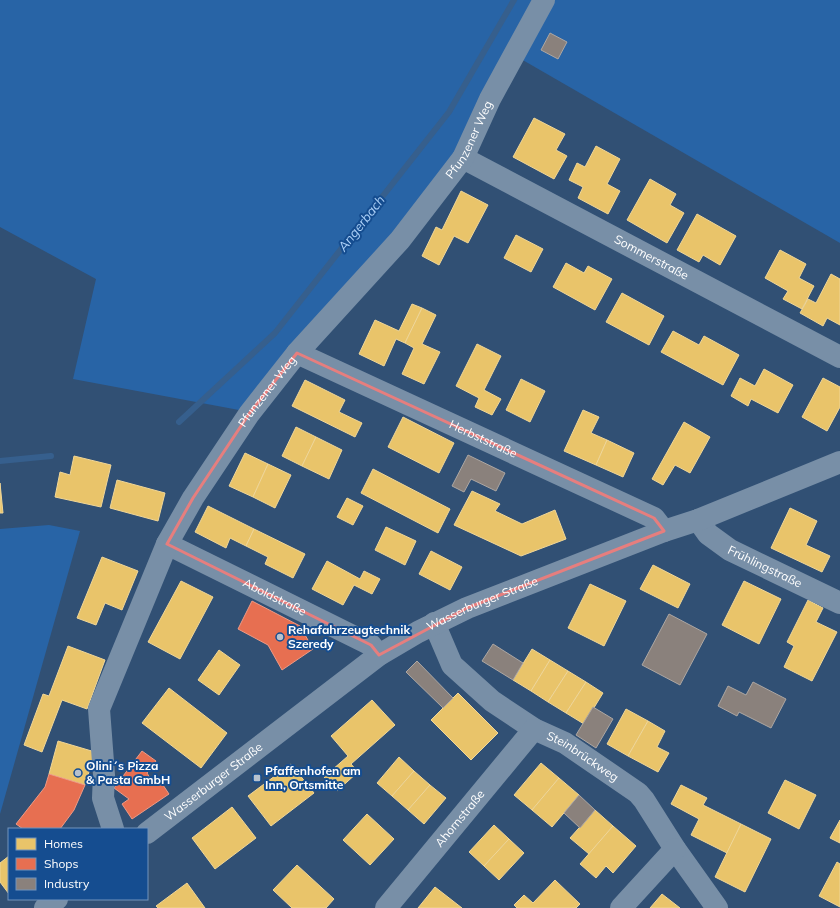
<svg xmlns="http://www.w3.org/2000/svg" width="840" height="908" font-family="Mulish,sans-serif">
	<rect width="100%" height="100%" fill="#315074"/>
	<g fill="#2864a6">
		<path d="M0 0H535L454 153 398 228 239 410 73 379 96 279 0 227Z"/>
		<path d="M551 0H840V243L521 59Z"/>
		<path d="M49 525 80 531 0 814V529Z"/>
	</g>
	<g fill="#e9c46a" stroke="#f0d697">
		<path d="M534 118 565 134 556 150 567 156 554 179 513 157Z"/>
		<path d="M596 146 620 159 607 184 620 191 608 214 578 198 583 187 569 180 577 163 585 167Z"/>
		<path d="M650 179 676 194 670 205 684 213 667 243 627 220Z"/>
		<path d="M461 191 488 205 468 243 454 236 439 265 422 256 436 227 442 230Z"/>
		<path d="M697 214 736 236 720 265 703 255 699 262 677 250Z"/>
		<path d="M516 235 543 249 531 272 504 258Z"/>
		<path d="M780 250 806 264 799 278 814 286 802 309 783 299 788 291 765 278Z"/>
		<path d="M566 263 584 273 588 266 612 279 595 310 553 287Z"/>
		<path d="M831 274 840 279V325L827 318 823 326 800 313 808 299 816 303Z"/>
		<path d="M622 293 664 316 649 345 606 322Z"/>
		<path d="M412 304 422 308 405 343 396 339 384 366 359 354 375 320 399 331Z"/>
		<path d="M422 308 436 315 422 344 440 352 424 384 402 374 414 348 405 343Z"/>
		<path d="M673 331 699 345 704 336 739 355 723 385 661 352Z"/>
		<path d="M477 344 501 356 484 390 501 399 492 415 475 407 479 398 456 386Z"/>
		<path d="M764 369 793 385 778 413 751 399 748 406 731 396 740 378 755 386Z"/>
		<path d="M823 378 840 387V407L827 431 802 417Z"/>
		<path d="M521 379 545 391 530 422 506 410Z"/>
		<path d="M305 380 345 400 339 412 362 423 355 437 292 406Z"/>
		<path d="M583 410 599 417 591 433 607 440 596 465 564 451Z"/>
		<path d="M403 417 454 443 439 473 388 447Z"/>
		<path d="M684 422 710 437 690 473 675 465 663 485 652 479Z"/>
		<path d="M296 427 316 437 302 466 282 456Z"/>
		<path d="M316 437 342 450 329 479 302 466Z"/>
		<path d="M607 440 634 453 623 477 596 465Z"/>
		<path d="M245 453 268 464 253 497 229 486Z"/>
		<path d="M74 456 111 465 101 507 55 497 60 472 70 475Z"/>
		<path d="M268 464 291 475 275 508 253 497Z"/>
		<path d="M373 469 450 509 438 533 361 493Z"/>
		<path d="M117 480 165 493 158 521 110 508Z"/>
		<path d="M0 483 3 513H0Z"/>
		<path d="M472 491 500 504 495 511 522 524 555 510 566 539 521 556 454 525Z"/>
		<path d="M347 498 363 506 353 525 337 517Z"/>
		<path d="M208 506 254 529 246 546 230 538 226 548 195 532Z"/>
		<path d="M790 508 817 521 806 545 830 556 822 572 771 548Z"/>
		<path d="M386 527 416 541 405 565 375 550Z"/>
		<path d="M254 529 305 554 293 578 265 564 268 557 246 546Z"/>
		<path d="M431 551 462 567 450 590 419 574Z"/>
		<path d="M102 557 138 571 122 610 105 603 96 625 77 618Z"/>
		<path d="M327 561 360 579 364 571 380 579 372 594 354 585 343 605 312 589Z"/>
		<path d="M653 565 690 584 678 608 640 589Z"/>
		<path d="M181 581 213 597 180 659 148 642Z"/>
		<path d="M744 581 781 599 759 644 722 625Z"/>
		<path d="M590 584 626 601 604 646 568 628Z"/>
		<path d="M808 600 823 608 816 622 837 632 812 681 784 667 794 646 787 642Z"/>
		<path d="M68 646 105 660 87 709 62 700 42 752 24 745 43 694 49 696Z"/>
		<path d="M532 649 550 660 531 691 513 680Z"/>
		<path d="M219 650 240 665 219 695 198 680Z"/>
		<path d="M550 660 568 671 548 702 531 691Z"/>
		<path d="M568 671 586 682 566 713 548 702Z"/>
		<path d="M586 682 603 693 584 724 566 713Z"/>
		<path d="M169 688 227 733 201 768 142 723Z"/>
		<path d="M458 693 498 733 471 760 431 720Z"/>
		<path d="M372 700 395 725 351 764 358 772 337 791 324 777 348 756 331 736Z"/>
		<path d="M626 709 648 721 628 756 607 744Z"/>
		<path d="M648 721 665 731 657 747 669 753 658 772 628 756Z"/>
		<path d="M58 741 95 752 85 785 49 774Z"/>
		<path d="M399 757 414 771 392 796 377 783Z"/>
		<path d="M541 763 559 778 532 810 514 795Z"/>
		<path d="M291 764 314 793 271 826 248 796Z"/>
		<path d="M414 771 430 785 408 810 392 796Z"/>
		<path d="M559 778 579 795 552 827 532 810Z"/>
		<path d="M785 780 816 795 799 829 768 813Z"/>
		<path d="M430 785 446 798 424 824 408 810Z"/>
		<path d="M681 785 707 798 703 805 741 824 727 853 691 835 699 819 671 804Z"/>
		<path d="M232 807 256 838 215 869 192 838Z"/>
		<path d="M595 810 613 826 589 854 570 838Z"/>
		<path d="M367 814 394 839 370 865 343 840Z"/>
		<path d="M840 820V843L830 838Z"/>
		<path d="M741 824 771 839 745 892 715 877Z"/>
		<path d="M494 825 509 839 484 866 469 852Z"/>
		<path d="M613 826 636 846 613 873 606 866 596 878 580 864Z"/>
		<path d="M509 839 524 853 499 880 484 866Z"/>
		<path d="M9 856V894L0 882V863Z"/>
		<path d="M837 862 840 864V907L819 896Z"/>
		<path d="M297 865 334 899 326 908H292L273 890Z"/>
		<path d="M555 880 580 904 576 908H517L514 905 524 895 533 903Z"/>
		<path d="M187 883 205 908H158L156 906Z"/>
		<path d="M435 887 462 908H418Z"/>
		<path d="M662 894 680 908H650Z"/>
	</g>
	<g fill="#e76f51" stroke="#ee9a85">
		<path d="M252 601 300 626 313 649 282 670 268 645 238 629Z"/>
		<path d="M142 751 156 761 147 773 153 783 159 779 169 794 132 819 122 804 129 799 114 788Z"/>
		<path d="M49 774 85 785 74 810 60 829H23L16 824 45 787Z"/>
	</g>
	<g fill="#8a817c" stroke="#ada7a3">
		<path d="M550 33 567 42 558 59 541 50Z"/>
		<path d="M468 455 505 473 496 491 471 479 464 492 452 486Z"/>
		<path d="M669 614 707 634 680 685 642 665Z"/>
		<path d="M493 644 523 663 513 680 482 661Z"/>
		<path d="M417 661 453 698 443 708 406 672Z"/>
		<path d="M753 682 786 699 771 728 739 712 737 716 718 706 728 686 746 695Z"/>
		<path d="M593 707 613 719 596 748 576 735Z"/>
		<path d="M579 795 595 810 580 828 564 813Z"/>
	</g>
	<g fill="none" stroke-linecap="round" stroke-linejoin="round">
		<g stroke="#365f8d" stroke-width="6">
			<path d="M179 422 275 333 449 112 514 0"/>
			<path d="M0 461 51 456"/>
		</g>
		<g stroke="#788fa7" stroke-width="22">
			<path id="s1" d="M463 158 840 357"/>
			<path id="s2" d="M297 353 654 518 664 531"/>
			<path id="s3" d="M698 520 708 534 730 550 840 603"/>
			<path id="s4" d="M167 544 371 645 379 655"/>
			<path id="s5" d="M434 623 452 665 492 701 534 729 565 743 638 793 644 800 675 849 717 908"/>
			<path id="s6" d="M113 829 103 798 104 775 99 709 167 544 193 498 249 414 297 353 400 240 463 158 490 99 544 0"/>
			<path id="s7" d="M147 833 379 655 418 632 467 608 664 531 698 520 840 462"/>
			<path d="M45 908 57 899"/>
			<path id="s8" d="M386 908 534 729"/>
			<path d="M621 908 675 849"/>
		</g>
	</g>
	<path fill="none" stroke="#e67e7e" stroke-width="3" stroke-linejoin="round" d="M297 353 654 518 664 531 467 608 379 655 371 645 167 544 193 498 249 414Z"/>
	<g fill="#b7c2ce" stroke="#154d90" stroke-width="1.5">
		<circle cx="280" cy="637" r="4"/>
		<circle cx="78" cy="773" r="4"/>
		<rect x="253" y="774" width="8" height="8" rx="2"/>
	</g>
	<g text-anchor="middle" stroke-width="4" stroke-linejoin="round" paint-order="stroke">
		<g font-size="12" fill="#fff" stroke="#154d90">
			<text dy="4" stroke="none"><textPath href="#s6" startOffset="807">Pfunzener Weg</textPath></text>
			<text dy="4" stroke="none"><textPath href="#s1" startOffset="213">Sommerstraße</textPath></text>
			<text dy="4" stroke="none"><textPath href="#s6" startOffset="483">Pfunzener Weg</textPath></text>
			<text dy="4" stroke="none"><textPath href="#s2" startOffset="205">Herbststraße</textPath></text>
			<text dy="4" stroke="none"><textPath href="#s3" startOffset="83">Frühlingstraße</textPath></text>
			<text dy="4" stroke="none"><textPath href="#s4" startOffset="120">Aboldstraße</textPath></text>
			<text dy="4" stroke="none"><textPath href="#s7" startOffset="408">Wasserburger Straße</textPath></text>
			<text dy="4" stroke="none"><textPath href="#s5" startOffset="206">Steinbrückweg</textPath></text>
			<text dy="4" stroke="none"><textPath href="#s7" startOffset="84">Wasserburger Straße</textPath></text>
			<text dy="4" stroke="none"><textPath href="#s8" startOffset="116">Ahornstraße</textPath></text>
		</g>
		<g font-size="12" font-weight="bold" fill="#fff" stroke="#154d90" text-anchor="start">
			<text x="288" y="634">Rehafahrzeugtechnik<tspan x="288" dy="14">Szeredy</tspan></text>
			<text x="86" y="770">Olini´s Pizza<tspan x="86" dy="14">&amp; Pasta GmbH</tspan></text>
			<text x="265" y="775">Pfaffenhofen am<tspan x="265" dy="14">Inn, Ortsmitte</tspan></text>
		</g>
		<g font-size="13" font-style="italic" fill="#add1f8" stroke="#154d90">
			<text transform="translate(361 223) rotate(-52)" y="5">Angerbach</text>
		</g>
	</g>
	<rect x="8" y="828" width="140" height="72" fill="#154d90" stroke="#7394bc"/>
	<rect x="16" y="838" width="20" height="12" fill="#e9c46a" stroke="#7394bc"/>
	<text x="44" y="848" font-size="12" fill="#ffffff">Homes</text>
	<rect x="16" y="858" width="20" height="12" fill="#e76f51" stroke="#7394bc"/>
	<text x="44" y="868" font-size="12" fill="#ffffff">Shops</text>
	<rect x="16" y="878" width="20" height="12" fill="#8a817c" stroke="#7394bc"/>
	<text x="44" y="888" font-size="12" fill="#ffffff">Industry</text>
</svg>
